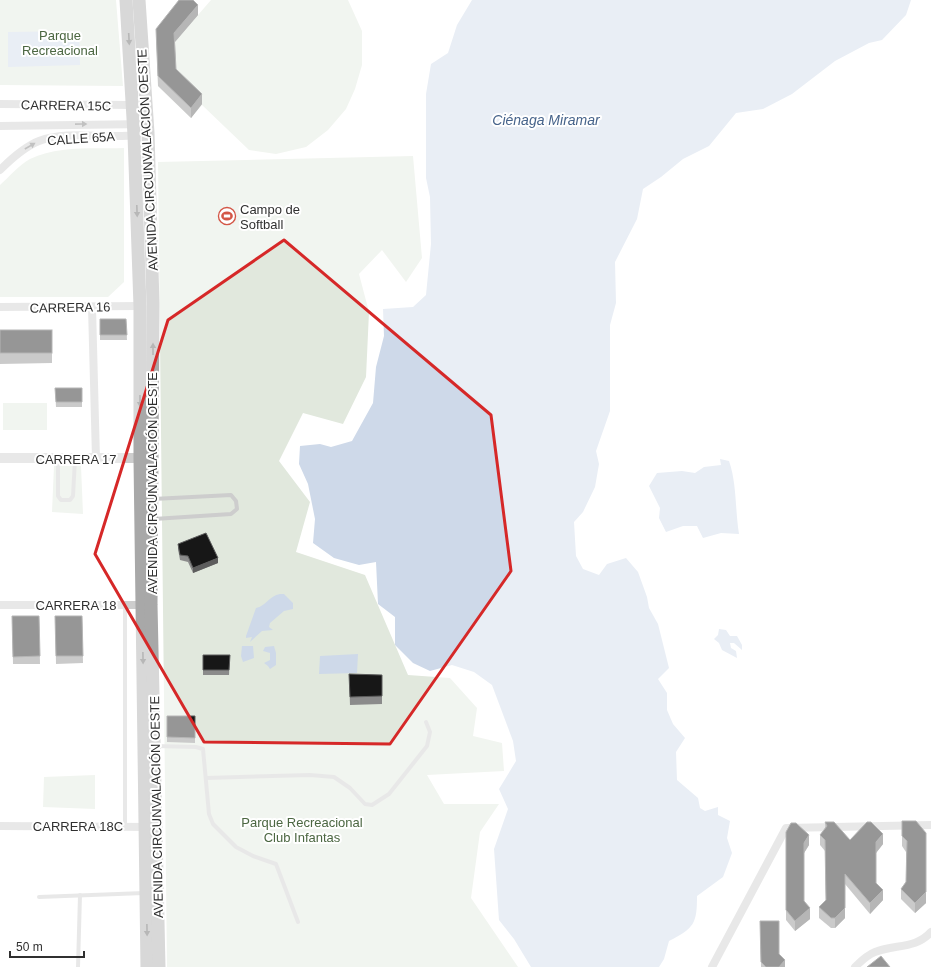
<svg xmlns="http://www.w3.org/2000/svg" width="931" height="967" font-family="Helvetica,sans-serif">
	<rect width="100%" height="100%" fill="#fff"/>
	<g fill="#e1e8dd">
		<path d="M0 0H116L123 86 0 85Z"/>
		<path d="M211 0H348L362 31V65L355 89 346 109 328 130 306 147 276 154 249 150 202 105 191 118 158 86 156 39 185 3 198 15Z"/>
		<path d="M124 148V282L108 297H0V185C9 177 19 165 30 159 58 145 94 149 124 148Z"/>
		<path d="M413 156 422 258 406 282 382 250 359 274 369 312 366 377 343 424 303 413 279 461 310 502 296 552 365 575 408 675 450 678 477 708 473 736 502 743 504 771 427 775 444 804H499L480 832 471 898 518 967H167L158 162Z"/>
		<rect x="3" y="403" width="44" height="27"/>
		<path d="M54 466H81L83 514 52 512Z"/>
		<path d="M95 775V809L43 807 44 777Z"/>
	</g>
	<g fill="#ced9e9">
		<path d="M472 0H911L906 15 882 40 869 43 835 61 792 94 763 109 736 113 709 146 683 159 661 177 643 189 637 219 615 262 616 303 610 325V411L596 451 599 464 595 487 583 512 574 522 576 556 583 569 599 575 607 564 626 558 638 572 647 597 649 608 658 624 669 668 658 679 667 693V710L673 724 685 738 676 752 677 780 698 798 700 808 705 811 718 807V815L730 821 727 838 732 853 723 877 697 896C697 924 694 928 669 941L664 959 659 967H531L514 939 499 920 494 849 508 809 499 789 516 761 513 741 492 685 474 672 452 665 430 671 413 663 395 645V617L378 604 376 562 359 565 334 558 313 543 315 519 308 484 299 464 300 446 320 444 331 447 352 441 373 403 376 367 384 336 383 309 413 307 426 295 431 244 430 197 426 178V94L431 64 448 53 457 25Z"/>
		<path d="M79 31 80 65 8 67V32Z"/>
		<path d="M720 459 729 461C737 484 735 510 739 534L721 533 703 538 697 526H683L666 532 659 518 660 508 649 486 657 473 682 471 695 473 704 467 721 465Z"/>
		<path d="M280 594H284L293 603V609L284 611 270 623 269 627 273 630 262 631 250 642 252 637 246 638V636L256 608C266 606 269 596 280 594Z"/>
		<path d="M719 629 726 630 730 636H737L742 645V650L734 643H730L731 648 736 651 737 658 722 650 719 643 714 639 718 635Z"/>
		<path d="M242 646H253L254 658 243 662 241 656Z"/>
		<path d="M274 646 276 653V665L270 669 268 666 264 663 270 660V653L263 651 265 647Z"/>
		<path d="M358 654 357 673 319 674 320 656Z"/>
	</g>
	<g fill="none" stroke-linecap="round" stroke-linejoin="round">
		<g stroke="#cdcdcd" stroke-width="4">
			<path d="M58 458V496L61 500H70L73 496 75 459"/>
			<path d="M153 499 231 495 236 501 237 509 231 514 154 519"/>
			<path d="M125 605V827"/>
			<path d="M155 746 196 747 203 749 209 814 213 824 236 847 253 856 276 864 298 922"/>
			<path d="M206 778 310 775 334 777 350 788 365 804 372 805 389 794 427 746 430 732 426 722"/>
			<path d="M39 897 144 893"/>
			<path d="M78 967 80 895"/>
		</g>
		<g stroke="#cdcdcd" stroke-width="8">
			<path d="M0 104 132 105"/>
			<path d="M0 126 147 124"/>
			<path d="M0 170C11 159 24 147 39 141 68 130 106 139 137 135"/>
			<path d="M0 307 140 306"/>
			<path d="M92 307 96 459"/>
			<path d="M0 605H145"/>
			<path d="M0 826 149 827"/>
			<path d="M712 967 786 828 931 825"/>
			<path d="M855 967C861 961 867 955 875 952 895 944 916 949 931 932"/>
		</g>
		<path stroke="#cdcdcd" stroke-width="10" d="M0 458H146"/>
		<g stroke="#a8a8a8" stroke-width="13">
			<path d="M126 0 134 135 140 306V459L147 967"/>
			<path d="M139 0 148 133 153 304 151 605 159 967"/>
		</g>
	</g>
	<g fill="#8b8b8b">
		<path d="M198 15 175 42 176 69 202 104 191 118 158 86 156 29Z"/>
		<path d="M100 319H126L127 340H100Z"/>
		<path d="M0 330H52V363L0 364Z"/>
		<path d="M55 388H82V407H56Z"/>
		<path d="M178 544 218 563 193 573 188 562 180 560 178 549Z"/>
		<path d="M12 616H39L40 664H13Z"/>
		<path d="M55 616H82L83 663 56 664Z"/>
		<path d="M203 655H230L229 675H203Z"/>
		<path d="M349 674 382 696V704L350 705Z"/>
		<path d="M167 716H195V743L167 742Z"/>
		<path d="M902 821 926 903 915 913 901 899V889L906 882V852L902 846Z"/>
		<path d="M825 822 850 840 883 844 876 853V883L883 900 870 914 845 884V918L835 928H831L819 918V907L826 900 825 851 820 845V835L825 828Z"/>
		<path d="M786 832 809 845 804 853V901L810 919 795 931 786 920Z"/>
		<path d="M760 921 779 954 785 967H761Z"/>
	</g>
	<g fill="#5d5d5d">
		<path d="M198 5V15L174 43V33Z"/>
		<path d="M202 94V104L191 118V108Z"/>
		<path d="M218 558V563L193 573V568Z"/>
		<path d="M926 833V903L915 913V903Z"/>
		<path d="M883 834V844L876 853V842Z"/>
		<path d="M809 835V845L804 853V843Z"/>
		<path d="M883 890V900L870 914V903Z"/>
		<path d="M810 908V919L795 931V921Z"/>
		<path d="M845 908V918L835 928V918Z"/>
		<path d="M785 960V967H779Z"/>
	</g>
	<g fill="#171717" stroke="#5d5d5d">
		<path d="M179 0H193L198 5 174 33 176 69 202 94 191 108 158 76 156 29Z"/>
		<path d="M100 319H126L127 335H100Z"/>
		<rect x="0" y="330" width="52" height="23"/>
		<path d="M55 388H82V402H56Z"/>
		<path d="M206 533 218 558 193 568 188 556 180 555 178 544Z"/>
		<path d="M12 616H39L40 656 13 657Z"/>
		<path d="M55 616H82L83 656H56Z"/>
		<path d="M203 655H230L229 670H203Z"/>
		<path d="M349 674 382 675V696L350 697Z"/>
		<path d="M167 716H195V738L167 737Z"/>
		<path d="M902 821H916L926 833V892L915 903 901 889 906 882 907 841 902 836Z"/>
		<path d="M825 822H834L850 840 867 822H871L883 834 876 842V883L883 890 870 903 845 874V908L835 918H831L819 907 826 900 825 840 820 835 827 826Z"/>
		<path d="M791 823H796L809 835 804 843V901L810 908 795 921 786 910V832Z"/>
		<path d="M760 921H779V954L785 960 779 967H766L761 962Z"/>
		<path d="M881 956 890 967H867Z"/>
	</g>
	<defs><path id="oneway-solid" d="M-6-.8H1V-3.2L6.5 0L1 3.2V.8H-6Z"/></defs>
	<g fill="#606060">
		<use href="#oneway-solid" transform="translate(129 39) rotate(87)"/>
		<use href="#oneway-solid" transform="translate(137 211) rotate(88)"/>
		<use href="#oneway-solid" transform="translate(153 349) rotate(-90)"/>
		<use href="#oneway-solid" transform="translate(140 401) rotate(90)"/>
		<use href="#oneway-solid" transform="translate(143 658) rotate(89)"/>
		<use href="#oneway-solid" transform="translate(147 930) rotate(89)"/>
	</g>
	<g fill="#777">
		<use href="#oneway-solid" transform="translate(81 124) rotate(-1)"/>
		<use href="#oneway-solid" transform="translate(30 146) rotate(-30)"/>
	</g>
	<path d="M0 0H931V967H0ZM284 240 491 415 511 571 390 744 204 742 95 554 168 320Z" fill="#fff" fill-opacity=".55" fill-rule="evenodd"/>
	<path fill="none" stroke="#d62828" stroke-width="3" stroke-linejoin="round" d="M284 240 491 415 511 571 390 744 204 742 95 554 168 320Z"/>
	<defs>
		<g id="stadium-ring" transform="scale(0.9)"><circle r="9.5" fill="#fff" stroke="#d35646" stroke-width="1.5"/><path d="M0-5a6.5 5 0 1 0 0 10a6.5 5 0 1 0 0-10ZM-3.5-1.8h7v3.6h-7Z" fill="#d35646"/></g>
	</defs>
	<g fill-rule="evenodd">
		<use href="#stadium-ring" x="227" y="216"/>
	</g>
	<g text-anchor="middle" stroke-width="4" stroke-linejoin="round" paint-order="stroke">
		<g font-size="13" fill="#4c6742" stroke="#fff">
			<text x="60" y="40">Parque<tspan x="60" dy="15">Recreacional</tspan></text>
			<text x="302" y="827">Parque Recreacional<tspan x="302" dy="15">Club Infantas</tspan></text>
		</g>
		<g font-size="13" fill="#303030" stroke="#fff">
			<text transform="translate(66 105) rotate(1)" y="5">CARRERA 15C</text>
			<text transform="translate(81 138) rotate(-4)" y="5">CALLE 65A</text>
			<text transform="translate(147 160) rotate(-93)" y="5">AVENIDA CIRCUNVALACIÓN OESTE</text>
			<text transform="translate(70 307) rotate(-1)" y="5">CARRERA 16</text>
			<text x="76" y="464">CARRERA 17</text>
			<text transform="translate(152 483) rotate(-90)" y="5">AVENIDA CIRCUNVALACIÓN OESTE</text>
			<text x="76" y="610">CARRERA 18</text>
			<text transform="translate(156 807) rotate(-91)" y="5">AVENIDA CIRCUNVALACIÓN OESTE</text>
			<text x="78" y="831">CARRERA 18C</text>
		</g>
		<g font-size="13" fill="#303030" stroke="#fff" text-anchor="start">
			<text x="240" y="214">Campo de<tspan x="240" dy="15">Softball</tspan></text>
		</g>
		<g font-size="14" font-style="italic" fill="#46638a" stroke="#fff">
			<text x="546" y="125">Ciénaga Miramar</text>
		</g>
	</g>
	<path d="M10 951v6h74v-6" fill="none" stroke="#303030" stroke-width="2"/>
	<text x="16" y="951" font-size="12" fill="#303030" stroke="#ffffff" stroke-width="3" paint-order="stroke">50 m</text>
</svg>
